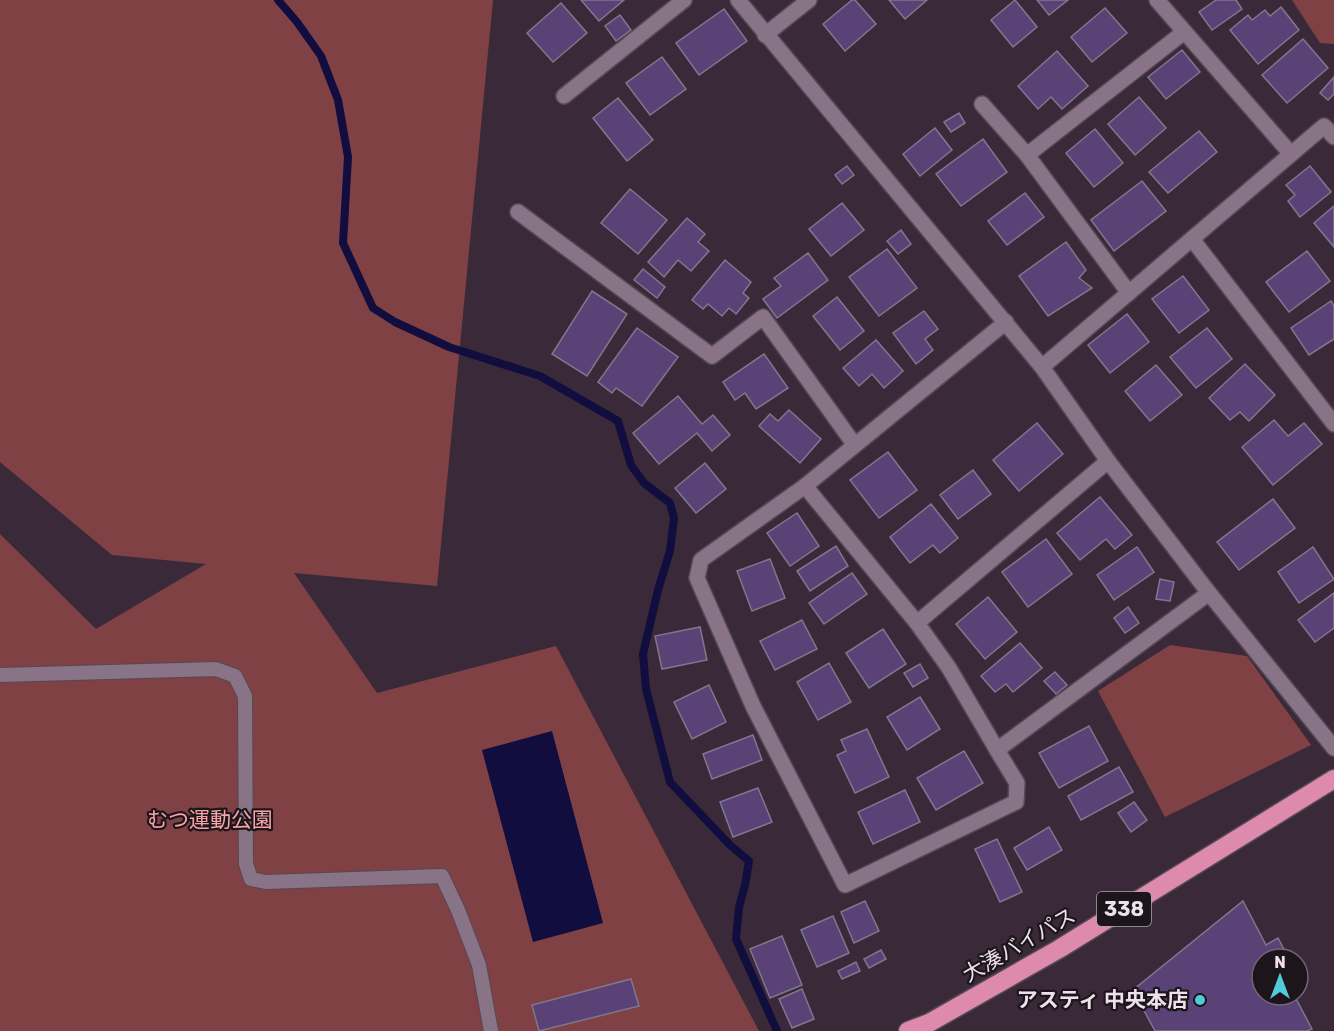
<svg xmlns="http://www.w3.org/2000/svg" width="1334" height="1031" font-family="Rubik,'Noto Sans JP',sans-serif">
	<rect width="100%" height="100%" fill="#3a2a39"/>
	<g fill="#804144">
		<path d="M0 0H493L437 586 294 573 377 693 556 646 759 1031H0V534L96 629 206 564 112 555 0 462Z"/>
		<path d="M1292 0H1334V44L1320 43Z"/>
		<path d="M1170 645 1247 656 1311 745 1165 817 1098 691Z"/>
	</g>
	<path fill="#110d3e" d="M552 731 603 923 533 942 482 750Z"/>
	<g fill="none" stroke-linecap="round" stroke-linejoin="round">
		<path stroke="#110d3e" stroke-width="8" d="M278 0 297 22 321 56 338 100 348 157 343 243 373 308 395 322 449 347 540 376 618 421 631 465 644 483 670 503 674 518 670 551 658 590 643 654 646 689 670 782 730 845 749 861 745 885 739 907 736 939 777 1031"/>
	</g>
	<g fill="#5a4277" stroke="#7f778d" stroke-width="1.5">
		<path d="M581 0H624L599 21Z"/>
		<path d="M852 0H855L876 24 845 51 823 24Z"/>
		<path d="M889 0H927L905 19Z"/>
		<path d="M1015 0 1037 27 1013 47 991 20Z"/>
		<path d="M1037 0H1068L1049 15Z"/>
		<path d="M1216 0H1236L1242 9 1212 30 1199 12Z"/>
		<path d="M561 3 587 33 553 62 527 33Z"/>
		<path d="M1281 7 1299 30 1258 64 1230 30 1248 15 1252 20 1265 10 1270 16Z"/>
		<path d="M1105 8 1127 33 1092 62 1071 37Z"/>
		<path d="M724 9 747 41 699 75 676 43Z"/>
		<path d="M620 15 631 30 616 41 605 26Z"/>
		<path d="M1303 39 1328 68 1287 103 1262 75Z"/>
		<path d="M1182 50 1200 72 1166 99 1148 77Z"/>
		<path d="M1057 51 1088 86 1062 109 1051 97 1038 109 1018 86Z"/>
		<path d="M662 57 686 89 650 115 626 83Z"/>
		<path d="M1334 77V94L1328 100 1320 93Z"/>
		<path d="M1139 97 1166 128 1135 155 1108 124Z"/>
		<path d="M618 98 653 140 627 161 593 118Z"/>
		<path d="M959 113 965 123 951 132 944 122Z"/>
		<path d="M935 128 952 150 920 176 903 154Z"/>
		<path d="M1095 129 1123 163 1094 187 1066 153Z"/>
		<path d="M1199 131 1217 152 1168 193 1149 172Z"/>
		<path d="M983 139 1007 172 961 206 936 174Z"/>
		<path d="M847 166 854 175 842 184 835 175Z"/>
		<path d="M1310 166 1331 192 1300 217 1288 201 1295 195 1286 185Z"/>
		<path d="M1142 181 1166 211 1114 251 1091 220Z"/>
		<path d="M630 189 667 220 638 254 601 223Z"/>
		<path d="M1025 193 1044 217 1007 245 988 221Z"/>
		<path d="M842 203 864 230 831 256 809 229Z"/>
		<path d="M1334 206V247L1314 223Z"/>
		<path d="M687 218 705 234 698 242 709 251 691 271 678 260 664 277 648 262Z"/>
		<path d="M901 230 911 244 898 254 887 241Z"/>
		<path d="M1066 242 1086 270 1079 278 1092 288 1048 316 1019 276Z"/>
		<path d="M887 249 917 288 879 316 849 277Z"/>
		<path d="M1307 251 1330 281 1289 312 1266 282Z"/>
		<path d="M808 253 828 280 777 318 763 299 781 286 774 278Z"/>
		<path d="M725 260 751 282 743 293 749 298 736 314 729 308 722 316 708 304 703 309 692 300Z"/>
		<path d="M643 269 665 287 657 298 634 280Z"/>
		<path d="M1183 276 1209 310 1179 333 1152 299Z"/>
		<path d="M592 291 627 314 587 376 552 354Z"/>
		<path d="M837 297 864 331 840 350 813 316Z"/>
		<path d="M1331 301 1334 306V339L1309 355 1291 328Z"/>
		<path d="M924 311 938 329 925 339 933 350 916 364 893 333Z"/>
		<path d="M1127 314 1149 342 1110 373 1088 345Z"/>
		<path d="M637 328 678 357 642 406 616 388 612 393 598 382Z"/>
		<path d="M1207 328 1232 359 1196 388 1170 357Z"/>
		<path d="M876 340 903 371 884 388 872 374 859 386 843 368Z"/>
		<path d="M764 354 788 388 756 409 745 393 735 400 723 382Z"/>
		<path d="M1245 364 1275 395 1249 421 1240 412 1230 420 1209 398Z"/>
		<path d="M1156 365 1182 395 1150 421 1125 391Z"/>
		<path d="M678 396 702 424 713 415 730 435 712 451 697 433 659 464 633 433Z"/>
		<path d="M789 410 821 439 800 463 759 426 770 414 778 421Z"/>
		<path d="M1274 420 1288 436 1304 423 1322 444 1273 485 1242 447Z"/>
		<path d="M1037 423 1063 454 1019 491 993 460Z"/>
		<path d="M888 452 917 490 879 518 850 480Z"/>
		<path d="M705 463 726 489 696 513 675 488Z"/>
		<path d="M973 470 991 494 958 519 940 495Z"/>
		<path d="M1100 497 1132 535 1115 549 1106 539 1080 560 1057 533Z"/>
		<path d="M1273 499 1295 528 1239 570 1217 542Z"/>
		<path d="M931 504 958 538 940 553 933 545 910 563 890 537Z"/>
		<path d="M797 513 819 546 790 566 767 533Z"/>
		<path d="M1046 539 1072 574 1028 607 1002 572Z"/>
		<path d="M836 546 848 566 810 591 797 571Z"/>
		<path d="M1137 547 1154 572 1114 600 1097 575Z"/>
		<path d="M1313 547 1334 579 1299 603 1278 572Z"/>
		<path d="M770 559 785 598 752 611 737 571Z"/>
		<path d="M852 573 867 594 824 624 809 603Z"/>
		<path d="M1160 579 1174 582 1170 601 1156 599Z"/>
		<path d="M1334 593V628L1315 642 1298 620Z"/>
		<path d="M988 597 1017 632 985 659 956 624Z"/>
		<path d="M1128 607 1139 623 1125 633 1114 618Z"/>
		<path d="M802 620 817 649 775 670 760 641Z"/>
		<path d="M700 627 707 660 662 669 655 636Z"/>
		<path d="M883 629 906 664 869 688 846 653Z"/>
		<path d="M1020 643 1042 668 1013 692 1006 684 995 692 981 676Z"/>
		<path d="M829 663 851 702 818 720 797 682Z"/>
		<path d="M920 664 928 678 913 687 904 673Z"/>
		<path d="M1055 672 1067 685 1056 694 1044 681Z"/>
		<path d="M709 685 726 722 692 739 674 702Z"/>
		<path d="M920 697 940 729 907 750 887 717Z"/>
		<path d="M1089 726 1108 761 1059 788 1039 753Z"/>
		<path d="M867 729 889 777 855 793 837 755 846 751 841 740Z"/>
		<path d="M753 735 762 760 712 779 703 754Z"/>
		<path d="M964 751 983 783 936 810 917 778Z"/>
		<path d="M1119 767 1133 792 1081 820 1068 796Z"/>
		<path d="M758 788 772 822 733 837 720 802Z"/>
		<path d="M905 790 920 822 873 844 858 812Z"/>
		<path d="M1134 802 1147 820 1131 832 1118 813Z"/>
		<path d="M1049 827 1062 850 1027 870 1014 848Z"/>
		<path d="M997 839 1022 892 1000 902 975 849Z"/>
		<path d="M865 901 879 931 854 943 841 912Z"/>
		<path d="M1243 901 1266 945 1278 938 1289 959H1262V995H1294L1312 1029 1307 1031H1155L1133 990Z"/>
		<path d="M833 916 849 953 817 967 801 930Z"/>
		<path d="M782 936 802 985 770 998 750 949Z"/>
		<path d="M881 950 886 959 869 968 864 959Z"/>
		<path d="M856 962 860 971 842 979 838 971Z"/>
		<path d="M1298 976 1304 987 1298 991Z"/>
		<path d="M631 979 639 1006 539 1031 532 1005Z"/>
		<path d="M802 989 814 1019 792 1028 779 999Z"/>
	</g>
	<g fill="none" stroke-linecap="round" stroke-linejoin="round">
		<g stroke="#564855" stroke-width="16">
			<path id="lane" d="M0 675 216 669 235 676 245 696 246 864 251 879 266 882 442 876 458 910 479 965 491 1031"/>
		</g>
		<g stroke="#564855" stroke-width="18">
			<g id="street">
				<path d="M738 0 1042 367 1108 461 1209 593 1334 748"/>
				<path d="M1157 0 1291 154"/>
				<path d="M765 35 809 0"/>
				<path d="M564 96 684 0"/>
				<path d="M982 104 1027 155 1129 293"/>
				<path d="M1027 155 1184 32"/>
				<path d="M518 212 712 356 763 317 854 444"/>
				<path d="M1192 239 1334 424"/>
				<path d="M1006 322 805 486 701 560 697 578 753 706 845 885 1016 802 1017 783 997 750 1209 593"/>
				<path d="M1042 367 1324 126 1334 137"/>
				<path d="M805 486 917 623 949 668 997 750"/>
				<path d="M917 623 1108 461"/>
			</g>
		</g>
		<g stroke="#564855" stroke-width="21">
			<path id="highway" d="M908 1031 929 1023 1059 949 1334 779"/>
		</g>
		<use href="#lane" stroke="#887486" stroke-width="14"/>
		<use href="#street" stroke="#887486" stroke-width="15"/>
		<use href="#highway" stroke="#dd8aad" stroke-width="18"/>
	</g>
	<circle fill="#52cbd8" stroke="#1d151c" stroke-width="2" cx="1200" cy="1000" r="6"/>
	<g text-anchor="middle" stroke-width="4.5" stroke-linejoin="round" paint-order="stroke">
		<rect fill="#1d151c" stroke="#afa4ae" stroke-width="1.5" x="1097" y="892" width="54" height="34" rx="4.5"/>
		<g font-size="20" font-weight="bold" fill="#ede2ec">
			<text x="1124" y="916">338</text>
		</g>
		<g font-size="21" fill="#f6a5a7" stroke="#1d151c">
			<text x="210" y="827">むつ運動公園</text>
		</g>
		<g font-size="21" fill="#ede2ec" stroke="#1d151c">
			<text transform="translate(1019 945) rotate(-30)" y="7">大湊バイパス</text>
		</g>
		<g font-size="21" font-weight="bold" fill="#ede2ec" stroke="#1d151c" text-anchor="end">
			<text x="1188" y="1007">アスティ 中央本店</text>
		</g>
	</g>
	<g transform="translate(1280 977)"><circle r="28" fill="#1d151c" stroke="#70676f" stroke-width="1.5"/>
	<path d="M0-4.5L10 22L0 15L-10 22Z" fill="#52cbd8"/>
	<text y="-9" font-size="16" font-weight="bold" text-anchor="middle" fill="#ede2ec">N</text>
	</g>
</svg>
